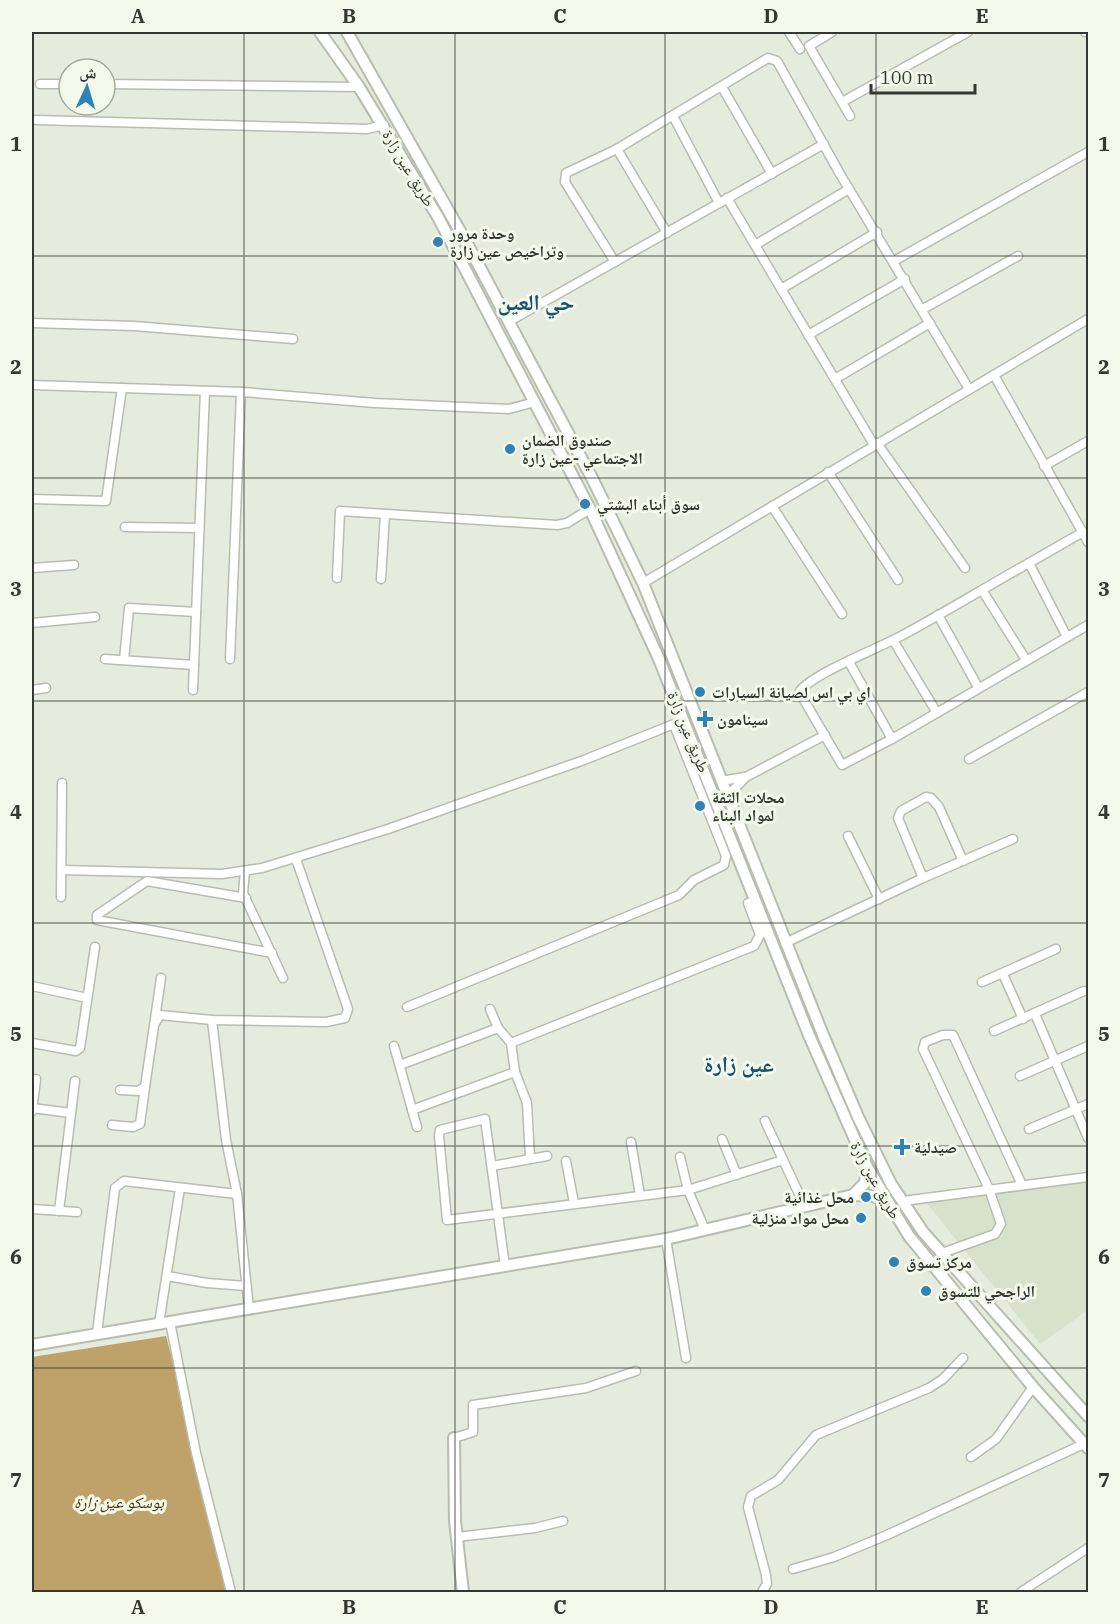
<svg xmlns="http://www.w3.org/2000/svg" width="1120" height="1624" font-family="'IBM Plex Serif','Noto Naskh Arabic',serif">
	<rect width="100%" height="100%" fill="#e5ebdd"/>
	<path fill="#d8e1cc" d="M1088 1180V1310L1040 1344 926 1202Z"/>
	<path fill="#bfa16a" d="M166 1336 235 1592H32V1357Z"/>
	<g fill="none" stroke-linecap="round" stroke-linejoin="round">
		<g stroke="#b7bdaf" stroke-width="11">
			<g id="minor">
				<path d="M789 32 800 49"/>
				<path d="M832 32 809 46 850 116"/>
				<path d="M1085 32H1086"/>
				<path d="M40 84H69"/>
				<path d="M105 84 359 87"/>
				<path d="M722 87 772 174"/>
				<path d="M842 102 968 32"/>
				<path d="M673 116 719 203"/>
				<path d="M36 120 367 129 384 125"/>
				<path d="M617 149 667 233"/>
				<path d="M727 198 874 445"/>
				<path d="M755 245 849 189"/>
				<path d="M894 261 1088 152"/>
				<path d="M615 262 565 182 566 173 617 149 768 58 777 61 840 174 969 389"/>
				<path d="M781 289 877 232"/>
				<path d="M923 309 1018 256"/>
				<path d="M508 322 824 144"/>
				<path d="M32 323 134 326 293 339"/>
				<path d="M808 335 905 279"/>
				<path d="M994 375 1088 542"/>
				<path d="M835 379 930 323"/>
				<path d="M32 385 243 392 375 403 485 408 509 409 535 402"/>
				<path d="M877 443 965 568"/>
				<path d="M1044 466 1088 441"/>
				<path d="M828 472 898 580"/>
				<path d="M32 499 106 501 122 388"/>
				<path d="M772 506 842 614"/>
				<path d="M125 527 199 528"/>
				<path d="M1029 563 1083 532"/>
				<path d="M32 568 74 565"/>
				<path d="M337 578 340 511 557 525 567 523 590 509"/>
				<path d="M381 579 385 514"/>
				<path d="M643 583 1088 319"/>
				<path d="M982 590 1026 660"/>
				<path d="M938 615 978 687"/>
				<path d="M32 623 95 617"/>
				<path d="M893 640 937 713"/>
				<path d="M105 659 194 665"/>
				<path d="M230 659 241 392"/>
				<path d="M124 660 129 608 196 612"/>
				<path d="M849 662 892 739 842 765 801 695 800 691C814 673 877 649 901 636 944 613 986 587 1029 563L1067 637"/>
				<path d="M32 690 46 688"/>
				<path d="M193 690 205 391"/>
				<path d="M892 739 1088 625"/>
				<path d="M969 759 1088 692"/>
				<path d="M721 781 745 777"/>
				<path d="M727 796 746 777 825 735"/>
				<path d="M848 836 879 899"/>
				<path d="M62 870 222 874 262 868 388 829 584 760 684 720"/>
				<path d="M245 871 243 893 283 978"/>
				<path d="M923 878 898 818 901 811 926 797 931 798 939 807 963 861"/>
				<path d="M61 897 62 783"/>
				<path d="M246 898 147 881 97 915V920L272 953"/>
				<path d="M785 943 923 878 1013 839"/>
				<path d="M1003 974 1023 1019"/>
				<path d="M982 982 1056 949"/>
				<path d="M32 986 87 998"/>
				<path d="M407 1007 679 895 694 880 724 865 726 856 674 725"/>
				<path d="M490 1009 498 1028 511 1043 515 1072 527 1103 530 1159"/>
				<path d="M1035 1014 1088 1138"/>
				<path d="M212 1020 226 1140 237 1194 249 1309"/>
				<path d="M155 1023 160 1015 212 1020 326 1022 345 1018 348 1009 296 859"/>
				<path d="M994 1031 1084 991"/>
				<path d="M32 1043 76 1051 80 1048 95 947"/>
				<path d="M511 1043 754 946 760 935 748 903"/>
				<path d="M394 1046 417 1127"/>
				<path d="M400 1065 498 1028"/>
				<path d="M1020 1076 1088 1046"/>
				<path d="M120 1090 138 1091 145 1087 161 978"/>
				<path d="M32 1108 71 1113"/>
				<path d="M412 1110 515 1072"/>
				<path d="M32 1111 36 1079"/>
				<path d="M765 1121 805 1207"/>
				<path d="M112 1125 133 1127 140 1124 145 1087"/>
				<path d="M1029 1129 1088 1104"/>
				<path d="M722 1139 737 1175"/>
				<path d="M631 1142 640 1195"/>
				<path d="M680 1157 688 1190 705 1230"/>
				<path d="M566 1161 574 1203"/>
				<path d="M492 1166 547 1156"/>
				<path d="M903 1201 1088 1177"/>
				<path d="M32 1209 77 1212"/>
				<path d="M59 1211 75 1081"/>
				<path d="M666 1239 686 1358"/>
				<path d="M942 1253 995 1234 1001 1224 989 1189 923 1049 925 1042 943 1035H953L1022 1185"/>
				<path d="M505 1266 485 1119 440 1130 439 1136 447 1220 688 1190 783 1160"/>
				<path d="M167 1276 207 1283 246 1286"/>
				<path d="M170 1322 196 1453 231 1592"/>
				<path d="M159 1324 180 1188"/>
				<path d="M97 1333 115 1188 124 1181 237 1194"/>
				<path d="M454 1438 473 1432V1405L586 1388 636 1371"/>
				<path d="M971 1457 996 1439 1033 1387"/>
				<path d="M457 1537 535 1528 563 1521"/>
				<path d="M793 1569 834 1557 887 1535 1088 1442"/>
				<path d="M762 1592 767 1584 766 1575 748 1507 751 1496 778 1480 816 1435 929 1388 943 1379 963 1358"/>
				<path d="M1021 1592 1088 1548"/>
			</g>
		</g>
		<g stroke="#b7bdaf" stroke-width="14">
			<g id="major">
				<path d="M320 32 359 87 438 217 590 509 659 659 808 1033 867 1167 909 1236 1033 1387 1088 1448"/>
				<path d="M347 32 469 247 593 480 643 583 823 1035 858 1117 891 1184 923 1232 1088 1416"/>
				<path d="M853 1195 865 1183 867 1167"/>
				<path d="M32 1345 666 1239 853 1195 873 1196 886 1200"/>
				<path d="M454 1438 455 1521 463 1592"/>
			</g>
		</g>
		<use href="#minor" stroke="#fff" stroke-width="8"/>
		<use href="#major" stroke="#fff" stroke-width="10"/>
	</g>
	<path fill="none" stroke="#353732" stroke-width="1.5" stroke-opacity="0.55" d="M244 32V1592M455 32V1592M665 32V1592M876 32V1592M32 256H1088M32 478H1088M32 701H1088M32 923H1088M32 1146H1088M32 1368H1088"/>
	<g fill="#2f82b3" stroke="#f2f9ea" stroke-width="2">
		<circle cx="438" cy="242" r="6"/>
		<circle cx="510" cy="449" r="6"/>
		<circle cx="585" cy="504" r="6"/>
		<circle cx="700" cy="692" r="6"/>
		<path d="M702 710h6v6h6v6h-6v6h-6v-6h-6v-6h6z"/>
		<circle cx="700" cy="806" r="6"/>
		<path d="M899 1138h6v6h6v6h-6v6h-6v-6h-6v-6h6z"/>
		<circle cx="866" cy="1197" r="6"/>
		<circle cx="861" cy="1218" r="6"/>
		<circle cx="894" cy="1262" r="6"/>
		<circle cx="926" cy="1291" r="6"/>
	</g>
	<g text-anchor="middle" stroke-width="6" stroke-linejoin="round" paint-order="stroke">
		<g font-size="16" fill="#353732" stroke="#f2f9ea">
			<text transform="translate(409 168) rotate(59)" y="6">طريق عين زارة</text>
			<text transform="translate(689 732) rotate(68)" y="6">طريق عين زارة</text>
			<text transform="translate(876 1180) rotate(61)" y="6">طريق عين زارة</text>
		</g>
		<g font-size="16" font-weight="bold" fill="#353732" stroke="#f2f9ea" text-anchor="start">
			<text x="450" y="239">وحدة مرور<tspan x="450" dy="18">وتراخيص عين زارة</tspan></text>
			<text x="522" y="446">صندوق الضمان<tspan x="522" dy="18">الاجتماعي -عين زارة</tspan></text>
			<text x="597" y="510">سوق أبناء البشتي</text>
			<text x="712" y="698">اي بي اس لصيانة السيارات</text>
			<text x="717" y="725">سينامون</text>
			<text x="712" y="803">محلات الثقة<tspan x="712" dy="18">لمواد البناء</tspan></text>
			<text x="914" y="1153">صيدلية</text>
			<text x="854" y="1203" text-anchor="end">محل غذائية</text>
			<text x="849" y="1224" text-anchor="end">محل مواد منزلية</text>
			<text x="906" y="1268">مركز تسوق</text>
			<text x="938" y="1297">الراجحي للتسوق</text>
		</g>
		<g font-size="16" font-style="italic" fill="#4a3406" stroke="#f2f9ea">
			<text x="119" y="1508">بوسكو عين زارة</text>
		</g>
		<g font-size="22" font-weight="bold" fill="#155071" stroke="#f2f9ea">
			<text x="536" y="310">حي العين</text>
			<text x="739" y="1072">عين زارة</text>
		</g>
	</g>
	<rect width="1120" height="1624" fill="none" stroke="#f2f9ea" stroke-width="66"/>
	<g transform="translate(87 87) rotate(4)"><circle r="28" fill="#f2f9ea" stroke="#a6aba0" stroke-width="1.5"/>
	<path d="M0-4.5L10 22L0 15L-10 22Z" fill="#2f82b3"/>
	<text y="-9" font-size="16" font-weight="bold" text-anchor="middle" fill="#353732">ش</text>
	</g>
	<path d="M871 84v9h104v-9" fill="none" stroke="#353732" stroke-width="3"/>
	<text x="880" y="84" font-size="18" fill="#353732" stroke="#f2f9ea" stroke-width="4.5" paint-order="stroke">100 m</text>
	<rect x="33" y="33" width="1054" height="1558" fill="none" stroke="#353732" stroke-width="2"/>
	<g font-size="20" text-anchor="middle" font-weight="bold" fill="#353732">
		<text x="138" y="23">A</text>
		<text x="349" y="23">B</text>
		<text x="560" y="23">C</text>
		<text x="771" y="23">D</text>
		<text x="982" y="23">E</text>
		<text x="16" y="151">1</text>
		<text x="1104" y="151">1</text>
		<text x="16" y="374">2</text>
		<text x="1104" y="374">2</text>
		<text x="16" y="596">3</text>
		<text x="1104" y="596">3</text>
		<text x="16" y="819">4</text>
		<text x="1104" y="819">4</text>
		<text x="16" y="1041">5</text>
		<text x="1104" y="1041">5</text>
		<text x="16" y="1264">6</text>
		<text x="1104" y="1264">6</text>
		<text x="16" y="1487">7</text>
		<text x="1104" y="1487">7</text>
		<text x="138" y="1614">A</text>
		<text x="349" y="1614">B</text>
		<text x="560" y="1614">C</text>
		<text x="771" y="1614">D</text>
		<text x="982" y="1614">E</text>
	</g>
</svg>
